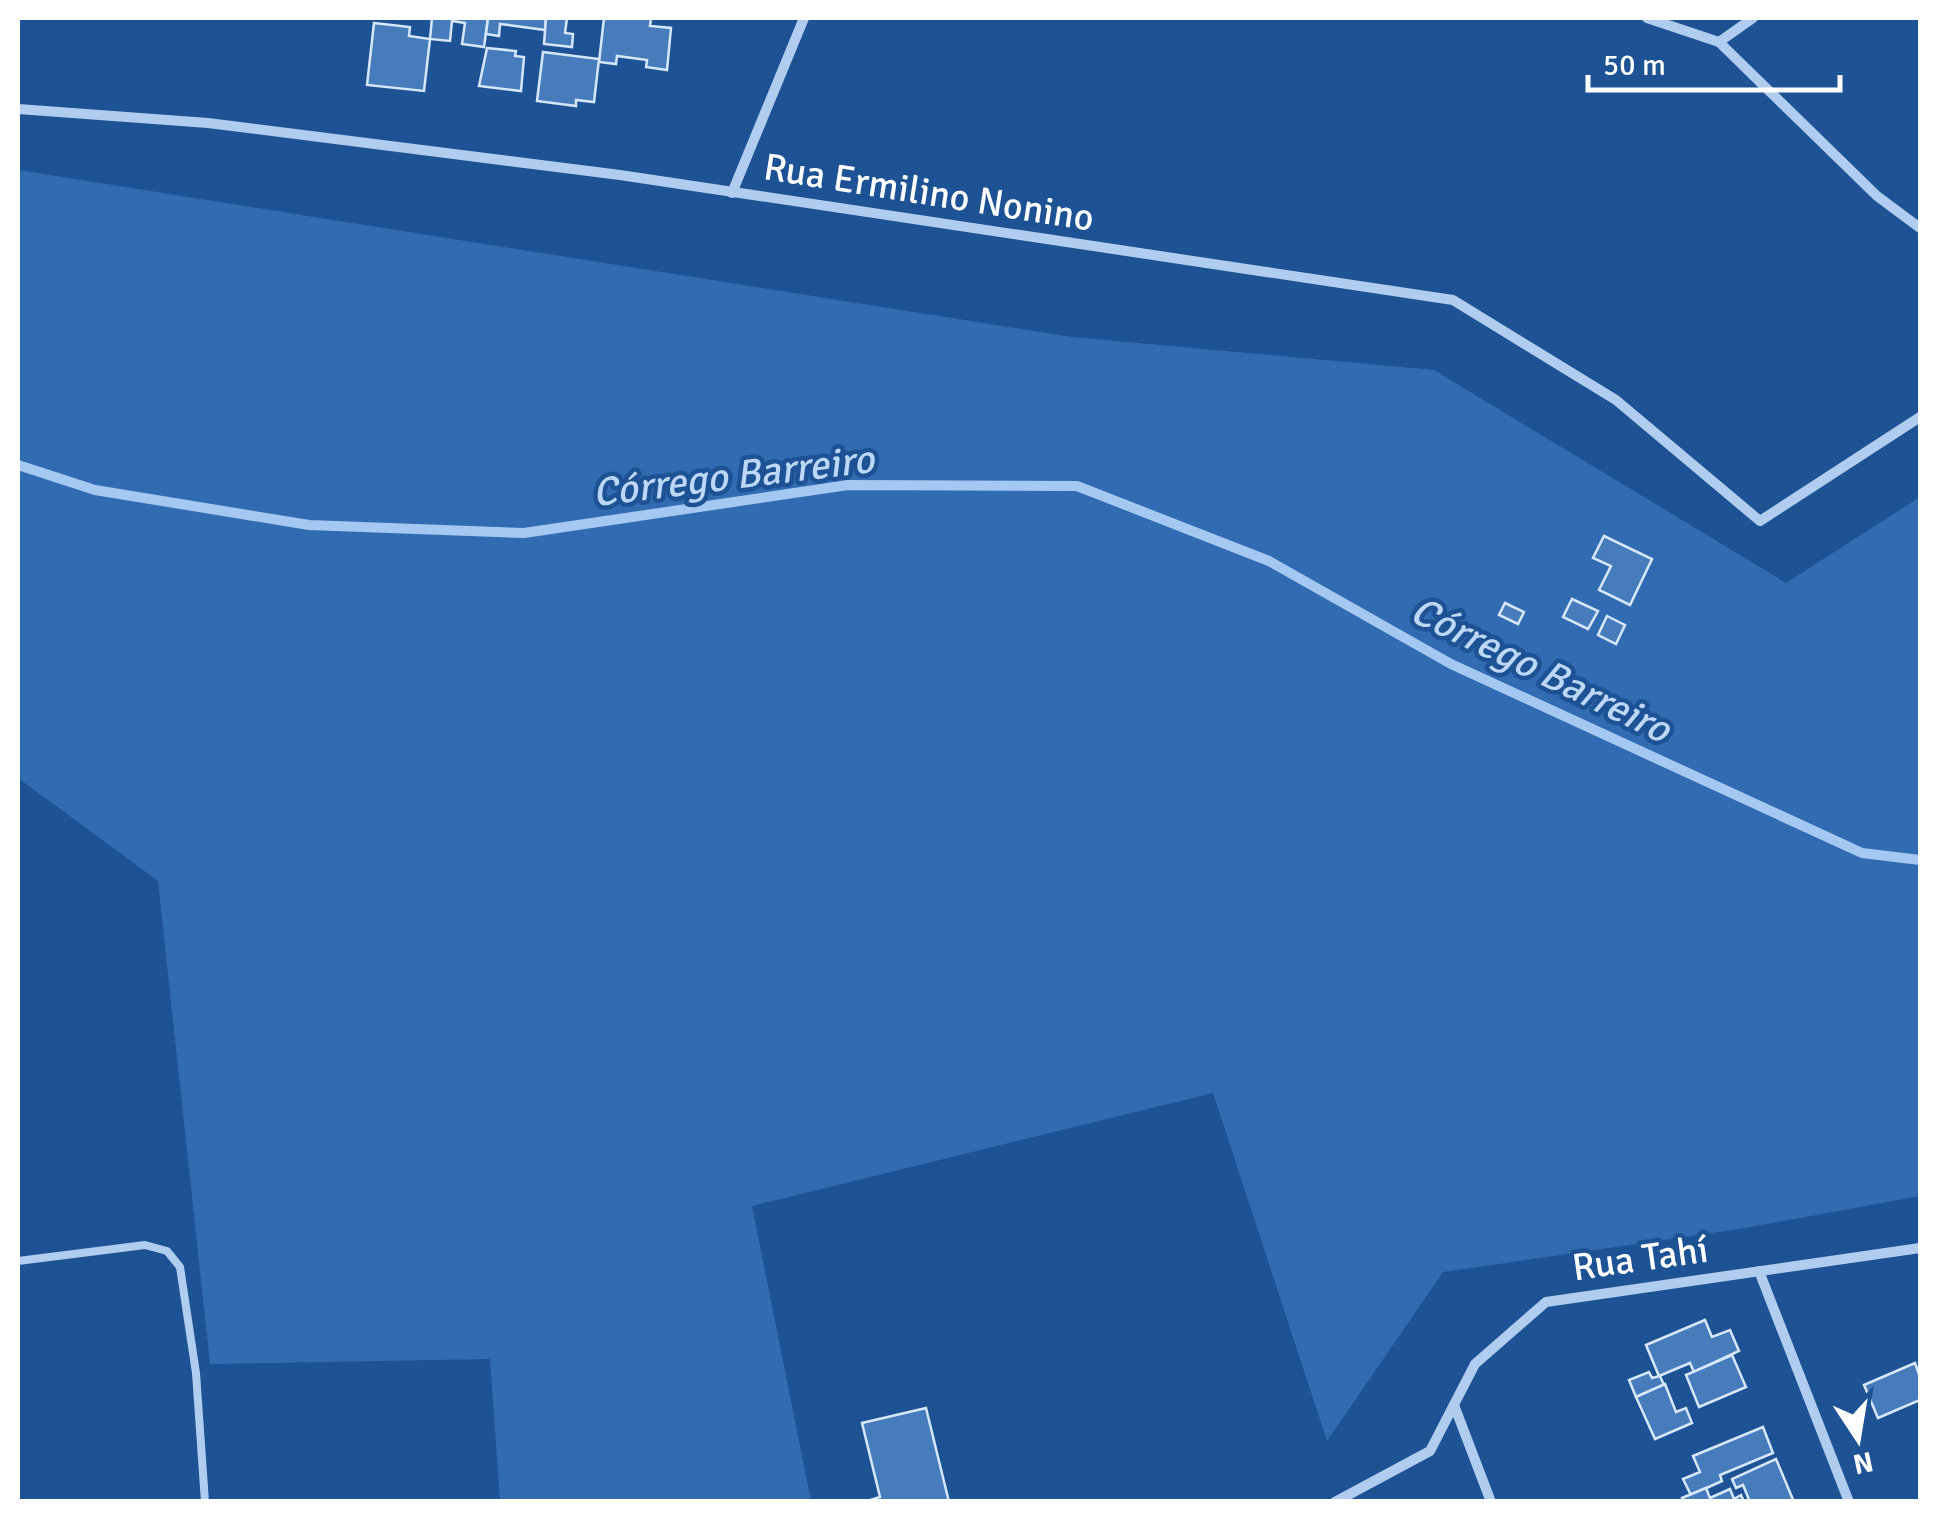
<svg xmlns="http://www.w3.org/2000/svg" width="1938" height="1519" font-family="Signika,sans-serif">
	<rect width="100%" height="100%" fill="#1d5295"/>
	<path fill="#316cb3" d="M18 170 1072 337 1434 370 1786 583 1920 497V1196L1739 1229 1443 1272 1327 1441 1213 1093 752 1206 811 1501H500L490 1359 210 1364 158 881 18 778Z"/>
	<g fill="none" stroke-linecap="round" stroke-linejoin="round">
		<path stroke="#a4c8f1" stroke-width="10" d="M18 465 95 490 309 525 524 533 848 485 1077 486 1269 561 1451 664 1862 853 1920 860"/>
	</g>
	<g fill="#467bbc" stroke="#d7e7fb" stroke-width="2.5">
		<path d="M432 18H488L484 47 462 44 465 23 452 21 450 41 430 39Z"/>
		<path d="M488 18H546L545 30 500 24 499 36 486 34Z"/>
		<path d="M546 18H567L565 33 573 34 572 47 544 44Z"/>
		<path d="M604 18H651L650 26 671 28 667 70 646 67 647 60 617 56 616 64 599 62Z"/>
		<path d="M374 23 410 27 409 36 430 39 424 91 367 85Z"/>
		<path d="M487 48 516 51 515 56 524 57 521 91 479 86Z"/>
		<path d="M543 52 599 59 594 102 576 100V106L537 101Z"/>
		<path d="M1604 536 1652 559 1630 605 1599 590 1611 566 1593 558Z"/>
		<path d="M1572 599 1598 611 1588 629 1563 617Z"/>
		<path d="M1505 603 1524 612 1518 624 1499 615Z"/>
		<path d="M1607 616 1625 625 1616 644 1598 635Z"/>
		<path d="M1705 1320 1712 1337 1730 1330 1739 1351 1694 1372 1690 1363 1659 1376 1646 1345Z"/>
		<path d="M1732 1355 1746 1387 1699 1407 1686 1375Z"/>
		<path d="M1915 1363 1920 1377V1400L1878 1418 1864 1385Z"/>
		<path d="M1649 1372 1652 1378 1660 1376 1664 1385 1636 1397 1629 1380Z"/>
		<path d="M1665 1384 1676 1412 1686 1408 1692 1423 1655 1439 1636 1397Z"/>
		<path d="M926 1408 949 1502H864L880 1497 862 1423Z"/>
		<path d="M1763 1427 1773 1453 1720 1475 1722 1481 1691 1495 1683 1479 1700 1472 1693 1456Z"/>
		<path d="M1776 1459 1794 1502H1750L1743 1485 1736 1488 1732 1479Z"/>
		<path d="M1706 1488 1710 1498 1730 1489 1734 1499 1741 1495 1744 1502H1684L1682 1498Z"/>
	</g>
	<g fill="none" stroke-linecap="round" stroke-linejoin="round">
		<path stroke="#b0cdef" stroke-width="8" d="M18 1261 145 1245 167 1251 180 1267 196 1373 205 1502"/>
		<g stroke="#b0cdef" stroke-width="10">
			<path d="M1647 18 1719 42 1877 196 1920 228"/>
			<path d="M1719 42 1753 18"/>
			<path d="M18 109 208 123 620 175 1453 300 1616 400 1760 521 1920 417"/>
			<path d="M732 193 804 18"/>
			<path d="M1759 1271 1849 1502"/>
			<path d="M1454 1405 1491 1502"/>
			<path d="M1335 1502 1430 1451 1475 1364 1546 1302 1920 1248"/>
		</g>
	</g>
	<g text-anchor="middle" stroke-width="9" stroke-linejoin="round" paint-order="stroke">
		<g font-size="38" fill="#fff" stroke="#1d5295">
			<text transform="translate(929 192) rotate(9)" y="13">Rua Ermilino Nonino</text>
			<text transform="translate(1640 1258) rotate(-8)" y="13">Rua Tahí</text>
		</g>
		<g font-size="40" font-style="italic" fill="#bdd7f6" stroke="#1d5295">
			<text transform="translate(733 475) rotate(-7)" y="14">Córrego Barreiro</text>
			<text transform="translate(1541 669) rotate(26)" y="14">Córrego Barreiro</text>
		</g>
	</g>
	<rect width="1938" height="1519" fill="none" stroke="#ffffff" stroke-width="40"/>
	<g transform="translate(1858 1439) rotate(168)" stroke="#1d5295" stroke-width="8" paint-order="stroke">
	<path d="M0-8L18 38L0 25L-18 38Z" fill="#ffffff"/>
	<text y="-15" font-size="28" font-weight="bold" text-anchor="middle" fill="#ffffff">N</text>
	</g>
	<path d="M1588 75v15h252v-15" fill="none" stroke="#ffffff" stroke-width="5"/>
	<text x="1603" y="75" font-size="30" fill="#ffffff" stroke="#1d5295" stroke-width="8" paint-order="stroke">50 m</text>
</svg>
